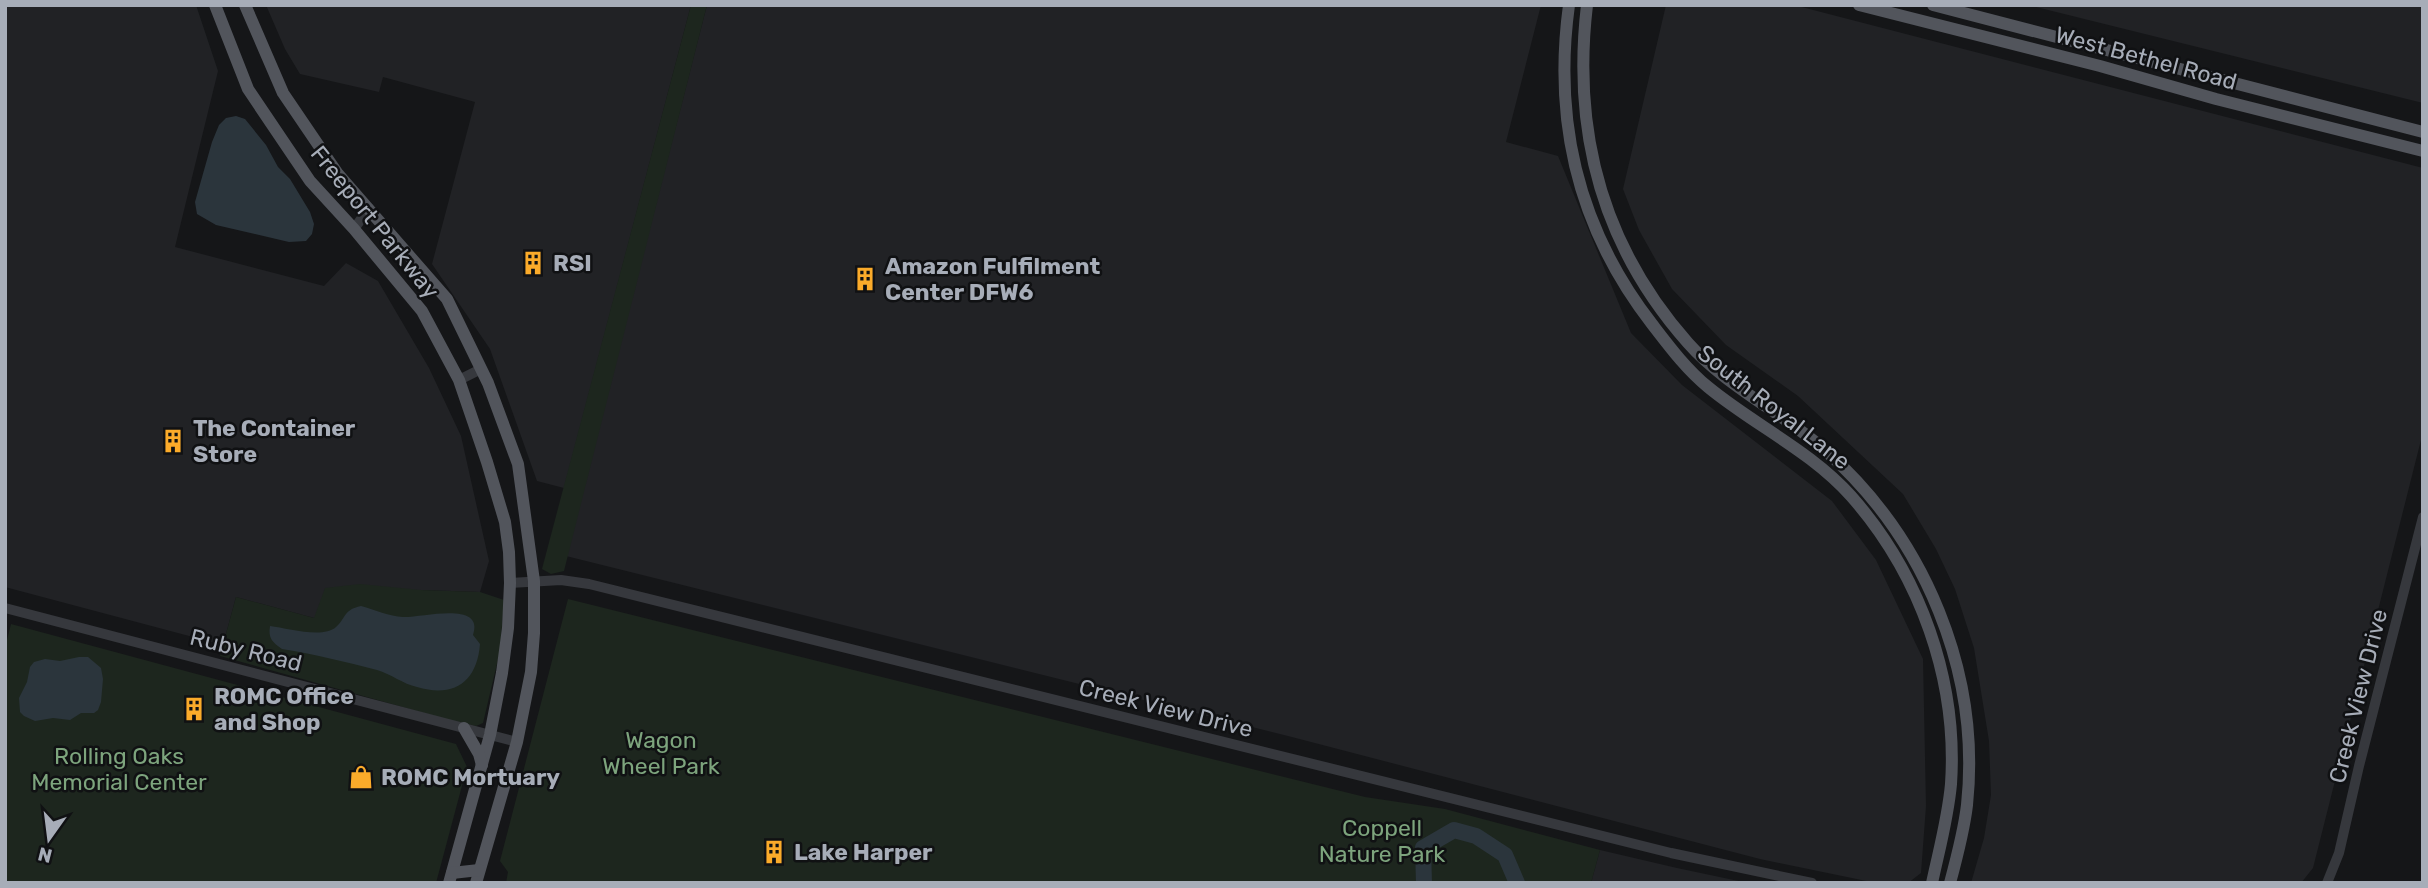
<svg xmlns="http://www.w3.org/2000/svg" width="2428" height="888" font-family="Rubik,sans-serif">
	<rect width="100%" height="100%" fill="#151618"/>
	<g fill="#212225">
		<path d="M5 5H196L218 71 175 247 324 286 346 263 378 281 429 368 461 436 489 561 480 592 421 590 314 618 236 597 223 645 5 587Z"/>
		<path d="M266 5H691L564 488 537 481 490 349 432 264 475 102 383 77 379 92 300 74 285 49Z"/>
		<path d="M707 5H1541L1506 142 1558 156 1631 333 1682 385 1832 501 1876 560 1923 659 1926 806 1921 873 1908 883H1876L1760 859 1288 736 566 556Z"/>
		<path d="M1666 5H1794L2423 168V432L2313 868 2301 883H1971L1984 838 1991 795 1989 741 1974 648 1955 589 1936 549 1903 494 1798 396 1726 345 1672 289 1639 230 1623 189Z"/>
		<path d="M2028 5H2423V103Z"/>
		<path d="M1600 850 1677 868 1748 883H1591Z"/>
	</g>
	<g fill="#1d261e">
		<path d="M691 5H707L564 571 551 574 542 569Z"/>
		<path d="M360 584 421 590 480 592 504 600 500 651 483 723 476 726 449 720 220 656 236 597 314 618 325 588Z"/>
		<path d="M568 599 1365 797 1445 809 1600 850 1591 883H506L508 872 500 861Z"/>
		<path d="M11 624 456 744 467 767 436 883H5V648Z"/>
	</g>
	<g fill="#2b353c">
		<path d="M236 116 245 119 266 145 278 167 290 179 310 212 314 224 312 234 306 241 289 242 216 225 197 214 195 202 212 142 219 125 226 118Z"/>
		<path d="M361 606C375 610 389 616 403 617 421 618 485 600 473 635L480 644C477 682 454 698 417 687 403 684 391 674 377 670 346 662 314 654 282 649 272 642 268 638 270 626 287 628 323 639 336 627 347 617 343 610 361 606Z"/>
		<path d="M79 657H88L101 668 103 679 101 702 98 710 94 713H81L70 720 53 718 35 721 24 716 20 712 19 698 27 682 30 667 34 662 45 659 60 661Z"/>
	</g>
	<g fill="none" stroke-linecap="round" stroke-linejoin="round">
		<path stroke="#2b353c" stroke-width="16" d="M1424 883 1423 848 1454 830 1476 836 1505 855 1517 883"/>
		<g stroke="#36383d" stroke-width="10">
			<path d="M354 229 369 208"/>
			<path d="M459 380 481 369"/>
			<path d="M510 583 561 580 589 584 1671 853 1812 883"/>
			<path d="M5 608 517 742"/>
			<path d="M2327 883 2339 853 2359 766 2423 517"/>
		</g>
		<g stroke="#52555c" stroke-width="12">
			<path d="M215 5 248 89 310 181 354 229 422 311 459 380 487 462 505 522 509 552 510 583 508 628 502 673 490 735 449 883"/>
			<path d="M245 5 283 93 338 174 447 299 488 383 518 464 534 581V633L531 672 517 742 476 883"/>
			<path d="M1569 5C1553 122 1579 230 1652 324 1669 346 1686 369 1708 387 1754 425 1811 451 1851 496 1920 574 1958 680 1951 784 1948 818 1939 850 1932 883"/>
			<path d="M1587 5C1572 132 1603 247 1688 343 1727 387 1782 412 1826 451 1925 539 1981 672 1967 805 1964 831 1957 857 1950 883"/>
			<path d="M1859 5 2100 66 2216 99 2423 151"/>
			<path d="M1933 5 2423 132"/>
			<path d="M464 728 479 754 482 765"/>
			<path d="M452 873 479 870"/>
		</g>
	</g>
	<defs>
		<g id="building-bare" transform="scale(1.89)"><path d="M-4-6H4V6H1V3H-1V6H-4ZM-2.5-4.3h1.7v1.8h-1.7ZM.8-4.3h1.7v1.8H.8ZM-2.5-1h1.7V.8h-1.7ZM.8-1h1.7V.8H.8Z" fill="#fbab2a" stroke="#101113" stroke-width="2.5" paint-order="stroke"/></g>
		<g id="shop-bare" transform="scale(1.89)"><path d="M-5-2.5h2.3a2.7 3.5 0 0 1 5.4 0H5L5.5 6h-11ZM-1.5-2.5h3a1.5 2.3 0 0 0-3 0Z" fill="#fbab2a" stroke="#101113" stroke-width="2.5" paint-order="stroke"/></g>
	</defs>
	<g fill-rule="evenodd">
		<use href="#building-bare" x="533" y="263"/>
		<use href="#building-bare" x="865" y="279"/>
		<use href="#building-bare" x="173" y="441"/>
		<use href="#building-bare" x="194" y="709"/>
		<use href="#shop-bare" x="361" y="777"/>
		<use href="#building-bare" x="774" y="852"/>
	</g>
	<g text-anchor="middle" stroke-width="5" stroke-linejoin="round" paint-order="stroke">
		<g font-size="23" fill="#a7adb8" stroke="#101113">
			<text transform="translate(2146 58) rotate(15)" y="8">West Bethel Road</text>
			<text transform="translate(375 222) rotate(51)" y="8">Freeport Parkway</text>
			<text transform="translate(1774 407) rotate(38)" y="8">South Royal Lane</text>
			<text transform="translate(246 650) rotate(14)" y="8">Ruby Road</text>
			<text transform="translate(2358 696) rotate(-76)" y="8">Creek View Drive</text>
			<text transform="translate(1166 708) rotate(14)" y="8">Creek View Drive</text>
		</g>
		<g font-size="23" font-weight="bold" fill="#a7adb8" stroke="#101113" text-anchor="start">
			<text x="553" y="271">RSI</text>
			<text x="885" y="274">Amazon Fulfilment<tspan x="885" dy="26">Center DFW6</tspan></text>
			<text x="193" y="436">The Container<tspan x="193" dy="26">Store</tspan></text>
			<text x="214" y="704">ROMC Office<tspan x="214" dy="26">and Shop</tspan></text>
			<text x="381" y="785">ROMC Mortuary</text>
			<text x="794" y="860">Lake Harper</text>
		</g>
		<g font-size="23" fill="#7da47d" stroke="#101113">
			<text x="661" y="748">Wagon<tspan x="661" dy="26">Wheel Park</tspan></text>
			<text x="119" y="764">Rolling Oaks<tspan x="119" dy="26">Memorial Center</tspan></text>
			<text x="1382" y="836">Coppell<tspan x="1382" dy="26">Nature Park</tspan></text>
		</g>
	</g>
	<rect width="2428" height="888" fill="none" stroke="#a7adb8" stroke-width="14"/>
	<g transform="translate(49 839) rotate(194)" stroke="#101113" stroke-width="5" paint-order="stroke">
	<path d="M0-5L12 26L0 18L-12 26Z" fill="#a7adb8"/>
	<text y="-10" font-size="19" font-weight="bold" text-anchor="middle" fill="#a7adb8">N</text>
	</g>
</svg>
